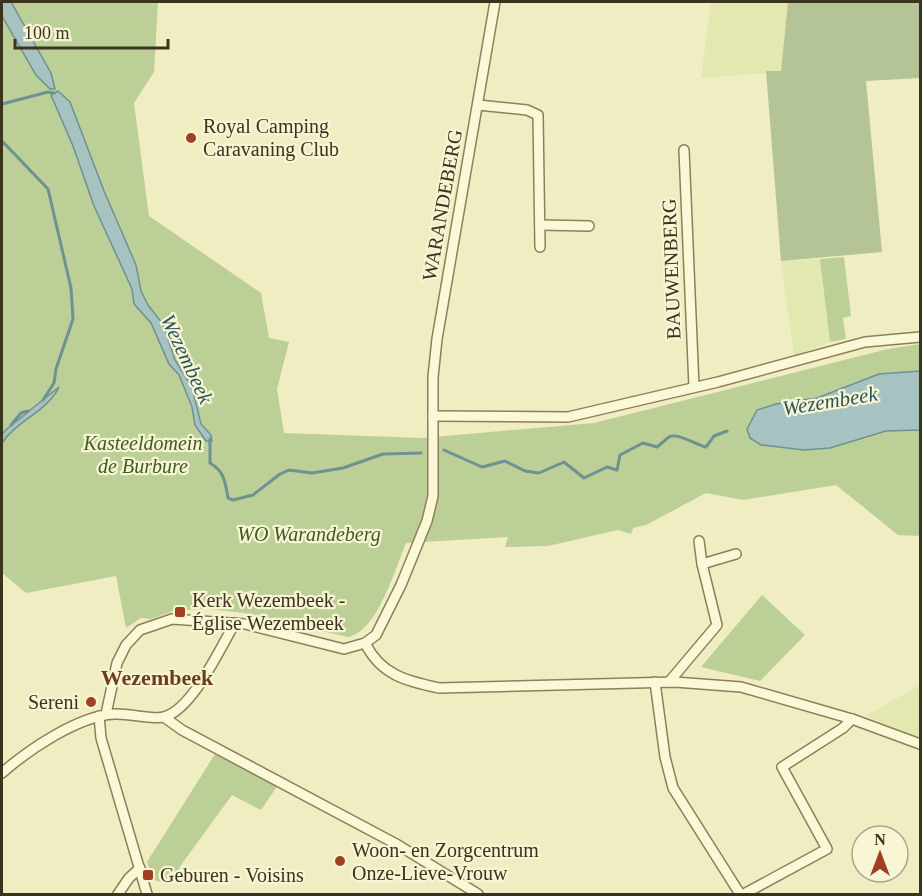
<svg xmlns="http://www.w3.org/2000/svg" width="922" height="896" font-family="Georgia,serif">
	<rect width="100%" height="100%" fill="#f1edc3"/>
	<g fill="#e3e7b0">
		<path d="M711 2H788L781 72 701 78Z"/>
		<path d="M820 259 830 342 794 356 781 261Z"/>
		<path d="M920 685V739L866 716Z"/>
	</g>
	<g fill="#bccf97">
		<path d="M2 2H158L154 72 134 103 149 216 261 293 269 338 289 342 277 389 284 433 423 438 594 423 888 349 920 344V536L898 535 836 485 743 500 706 493 646 525 633 528 631 534 618 530 548 546 505 547 508 537 406 543C395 569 378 631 348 637L244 613 209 609 176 610 151 619 141 618 126 628 116 576 26 593 2 573Z"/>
		<path d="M844 257 851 316 843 318 846 339 830 342 820 259Z"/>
		<path d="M762 595 805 635 760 681 701 667Z"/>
		<path d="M215 754 278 785 261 810 232 795 181 865 172 884 153 880 147 862Z"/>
	</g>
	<path fill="#b4c496" d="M788 2H920V78L866 81 882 252 781 261 766 71H781Z"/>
	<g fill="#a6c3c1" stroke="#6c9292" stroke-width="1.5">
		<path d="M2 2H11L51 73 55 89H50L36 75 2 16Z"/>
		<path d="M58 91 70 102 104 191 136 265 141 291 148 305 163 324 175 360 192 387 201 424 211 435 212 441H206L195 425 192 407 179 375 169 364 151 323 134 304 132 289 94 206 73 146 51 95Z"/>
		<path d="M920 371V430L886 431 830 448 804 450 761 445 750 438 747 429 757 410 776 404 817 398 879 374Z"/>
		<path d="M59 387C48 411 16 421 2 443V434L8 428Z"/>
	</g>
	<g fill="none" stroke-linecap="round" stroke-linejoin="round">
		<g stroke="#6c9292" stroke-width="3">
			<path d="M2 104 48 92 54 93"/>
			<path d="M2 145 3 142 48 189 71 288 73 319 56 369 54 383 43 400"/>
			<path d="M11 425 21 413 28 411"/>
			<path d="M210 439V463C225 472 225 482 228 498L233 500 253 495 280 474 289 470 312 473 343 468 383 454 421 453"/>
			<path d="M444 450 482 467 505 461 525 471 539 473 564 462 584 478 607 467 617 470 620 455 643 443 657 447C661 444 665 440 669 437 677 432 696 445 706 447L714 436 727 431"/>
		</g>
		<g stroke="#8c8059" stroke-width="12">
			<g id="minor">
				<path d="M478 105 527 110 538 115 540 247"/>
				<path d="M684 150 694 387"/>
				<path d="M540 225 589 226"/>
				<path d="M433 416 568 417 718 382 865 342 920 337"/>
				<path d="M702 564 736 554"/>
				<path d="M365 643C381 675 406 681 439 688L675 682 741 687 852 719 920 744"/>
				<path d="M655 682 665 757 673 788 740 894"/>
				<path d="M669 682 717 625 702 564 699 541"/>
				<path d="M106 714 117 663 126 645 140 630 172 619 245 624 344 649 365 643 376 635 401 585 427 521 433 496V377L437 339 495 2"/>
				<path d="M99 716 101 738 147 894"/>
				<path d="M164 717 182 730 398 845 478 894"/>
				<path d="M2 773C28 750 78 716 114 714 128 713 153 720 164 717 193 709 220 648 235 623"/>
				<path d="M118 894 129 878 140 868"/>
				<path d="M744 894 827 849 782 767 843 728 852 719"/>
			</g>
		</g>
		<use href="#minor" stroke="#fbf8d7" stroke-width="9"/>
	</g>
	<g fill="#9f4025" stroke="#f7f5d4" stroke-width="2">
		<circle cx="191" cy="138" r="6"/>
		<rect x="174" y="606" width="12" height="12" rx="3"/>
		<circle cx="91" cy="702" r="6"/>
		<circle cx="340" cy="861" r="6"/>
		<rect x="142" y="869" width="12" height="12" rx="3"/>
	</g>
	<g text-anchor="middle" stroke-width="4.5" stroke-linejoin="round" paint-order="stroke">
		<g font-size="20" fill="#3b331e" stroke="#f7f5d4" text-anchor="start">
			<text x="203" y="133">Royal Camping<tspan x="203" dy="23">Caravaning Club</tspan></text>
			<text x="192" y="607">Kerk Wezembeek -<tspan x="192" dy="23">Église Wezembeek</tspan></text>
			<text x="79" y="709" text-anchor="end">Sereni</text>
			<text x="352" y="857">Woon- en Zorgcentrum<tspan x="352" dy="23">Onze-Lieve-Vrouw</tspan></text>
			<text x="160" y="882">Geburen - Voisins</text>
		</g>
		<g font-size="20" fill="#3b331e" stroke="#f7f5d4">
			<text transform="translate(442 205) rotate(-80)" y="7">WARANDEBERG</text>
			<text transform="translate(671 269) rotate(-92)" y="7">BAUWENBERG</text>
		</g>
		<g font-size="20" font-style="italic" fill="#3f5923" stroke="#f7f5d4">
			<text x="143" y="450">Kasteeldomein<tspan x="143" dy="23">de Burbure</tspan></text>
			<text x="309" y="541">WO Warandeberg</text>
		</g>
		<g font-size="21" font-style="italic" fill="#2c545c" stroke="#f7f5d4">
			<text transform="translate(187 359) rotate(65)" y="7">Wezembeek</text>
			<text transform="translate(830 401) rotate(-9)" y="7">Wezembeek</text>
		</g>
		<g font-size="22" font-weight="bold" fill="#6a3d1b" stroke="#f7f5d4">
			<text x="157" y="685">Wezembeek</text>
		</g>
	</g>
	<rect width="922" height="896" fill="none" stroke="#3b331e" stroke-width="6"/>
	<g transform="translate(880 854)"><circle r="28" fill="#f7f5d4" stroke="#aca78b" stroke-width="1.5"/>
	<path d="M0-4.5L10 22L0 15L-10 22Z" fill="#9f4025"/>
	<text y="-9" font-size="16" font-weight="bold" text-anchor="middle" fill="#3b331e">N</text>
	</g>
	<path d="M15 39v9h153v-9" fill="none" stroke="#3b331e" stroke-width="3"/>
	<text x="24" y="39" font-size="18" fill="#3b331e" stroke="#f7f5d4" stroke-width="4.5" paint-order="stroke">100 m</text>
</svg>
